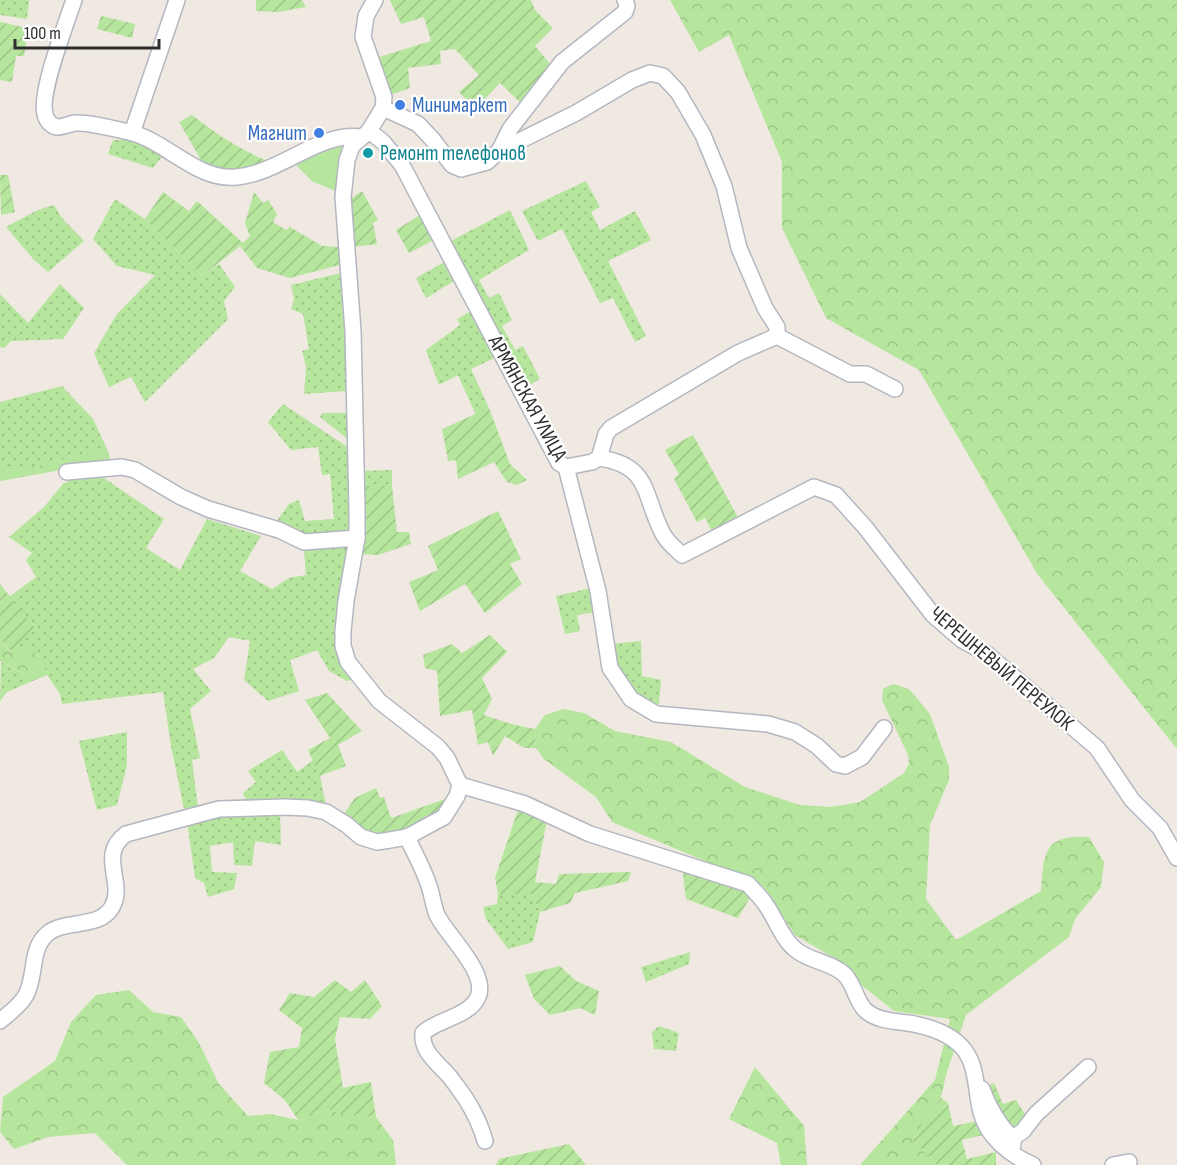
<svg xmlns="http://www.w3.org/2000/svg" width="1177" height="1165" font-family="'Sofia Sans Condensed',sans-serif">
	<defs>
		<pattern id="grass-dots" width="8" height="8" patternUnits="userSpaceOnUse" patternTransform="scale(1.5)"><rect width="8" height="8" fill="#b6e59e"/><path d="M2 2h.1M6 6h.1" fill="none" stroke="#9dc588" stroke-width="1.8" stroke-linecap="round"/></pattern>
		<pattern id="forest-crowns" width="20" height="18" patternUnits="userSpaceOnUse" patternTransform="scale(1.5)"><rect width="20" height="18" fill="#b6e59e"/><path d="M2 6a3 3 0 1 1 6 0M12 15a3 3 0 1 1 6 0" fill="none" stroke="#9dc588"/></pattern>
		<pattern id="garden-furrows" width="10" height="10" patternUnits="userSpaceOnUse" patternTransform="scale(1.5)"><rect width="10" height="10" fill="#b6e59e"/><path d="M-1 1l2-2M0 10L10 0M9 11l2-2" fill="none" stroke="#9dc588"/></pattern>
	</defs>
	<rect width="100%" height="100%" fill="#efe9e1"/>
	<g fill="url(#grass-dots)">
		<path d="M0 0H29L27 19 0 15Z"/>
		<path d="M113 140H127L165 153 153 168 108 154Z"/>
		<path d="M586 181 600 207 591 212 600 230 635 211 651 240 608 261 646 336 635 342 613 298 600 303 562 229 538 241 522 211Z"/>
		<path d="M115 199 145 219 202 276 219 264 235 287 224 301 228 319 145 402 131 377 109 387 94 353 117 314 155 275 117 266 93 239Z"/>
		<path d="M54 205 61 217 84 241 48 272 34 260 6 227 38 210Z"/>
		<path d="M510 210 529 250 479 280 489 298 499 293 512 320 502 326 515 350 523 346 540 379 524 388 447 243Z"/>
		<path d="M448 260 459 278 426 298 416 278Z"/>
		<path d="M345 272 347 391 304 394 306 367 302 351 309 349 303 314 291 309 294 299 291 285Z"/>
		<path d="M60 284 84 308 63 339 11 341 4 348 0 347V294L28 323Z"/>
		<path d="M476 308 501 355 471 369 489 408 476 415 458 375 439 385 426 350 460 325 457 319Z"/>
		<path d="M62 386 93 419 107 449 20 470 0 471V402Z"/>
		<path d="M283 404 352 450 354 537C327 537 297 540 277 521L289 504 299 500 305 521 334 519 330 474 322 475 318 447 291 450 268 422Z"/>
		<path d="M322 413H352L350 441 320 417Z"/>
		<path d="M392 470V486H361V471Z"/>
		<path d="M101 476 164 519 146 548 180 570 207 519 261 536 240 571 272 589 289 578 306 575 304 551 339 544 350 547 338 604 337 648 356 679 347 681 329 671 317 650 290 660 299 691 268 701 244 680 250 641 229 637 214 658 193 669 211 691 190 709 200 758 192 760 198 808 184 809 171 746 163 692 62 704 60 694 47 675 39 655 17 645 35 628 9 597 36 577 26 560 32 553 9 537 44 507 63 484 76 477Z"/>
		<path d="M591 588 596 612 577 615 580 631 565 634 556 596Z"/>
		<path d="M641 641 642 676 661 680 659 704C619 699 621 678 610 644Z"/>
		<path d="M1 662 35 680 7 692 0 701Z"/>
		<path d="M127 732V765L117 805 97 810 79 741Z"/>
		<path d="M282 750 297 772 313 760 320 776 327 810 248 804 243 793 256 782 248 771Z"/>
		<path d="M280 813 281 845 255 841 252 866 234 865 233 842 210 846 212 872 237 873 234 889 208 897 204 883 195 878 187 821 219 815Z"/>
		<path d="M498 894H532L540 912 533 942 508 949 486 919 483 907 497 904Z"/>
		<path d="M690 952 689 964 646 982 641 967Z"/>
		<path d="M659 1026 679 1033 676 1051 654 1049 652 1032Z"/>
	</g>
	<g fill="url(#forest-crowns)">
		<path d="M670 0H1177V749L1038 575 919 370 826 318 782 228V162L729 35 699 52Z"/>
		<path d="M107 449 111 461 0 481V471L20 470Z"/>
		<path d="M0 639 10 652 17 645 39 655 47 675 35 680 0 661Z"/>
		<path d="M893 684 909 689 930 714 949 767V780L930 825 926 899 956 940 1041 891C1044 851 1044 835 1089 837L1104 862 1101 887 1075 919 1069 937 966 1015 946 1075 941 1098 912 1140 937 1165H860L935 1080 950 1019 894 1011 860 984 844 964 795 935 762 885 612 822 596 797 544 759 536 748 535 729 545 715 564 709 584 713 615 731 671 742 745 787 800 805 831 807 860 802 904 773 909 764 908 755 882 700 883 689Z"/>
		<path d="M129 990 153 1012 181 1017 199 1043 219 1084 248 1116 270 1114 298 1120 327 1109 345 1115 376 1117 393 1140 396 1165H127L95 1133 48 1137 14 1149 0 1132 3 1097 55 1061 71 1022 96 995Z"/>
		<path d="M755 1067 804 1126 807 1165H781L777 1143 729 1119Z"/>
	</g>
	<path fill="#b6e59e" d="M349 137 339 192 313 182 293 162Z"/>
	<g fill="url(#garden-furrows)">
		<path d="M256 0H302L306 7 278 12 256 11Z"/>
		<path d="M390 0H531L535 10 553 28 535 46 552 66 522 104 500 83 475 109 459 92 479 75 455 49 440 51 441 64 408 68 410 88 387 96 376 58 431 41 424 17 401 24Z"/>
		<path d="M101 16 135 24 132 38 97 29Z"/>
		<path d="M0 22 28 28 24 56H16L12 82 0 80Z"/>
		<path d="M192 115C215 133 240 150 268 161 249 174 224 171 204 165L179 122Z"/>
		<path d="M0 175H8L15 212 1 215Z"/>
		<path d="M362 191 378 220 373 223 377 244 353 247 350 199Z"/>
		<path d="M163 192 189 211 197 201 243 243 250 236 245 223 254 192 263 203 268 200 277 214 273 222 286 230 290 227 322 246 341 247 343 264 290 278 257 268 240 246 202 276 145 219Z"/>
		<path d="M423 213 436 239 409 253 396 230Z"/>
		<path d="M489 408 510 464 527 480 517 485 507 482 494 462 458 479 456 460 448 461 442 429Z"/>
		<path d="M693 435 740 521 714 534 705 518 697 522 674 479 679 474 665 450Z"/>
		<path d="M361 486H392L397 532H409L411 544 378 555 360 554Z"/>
		<path d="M498 511 521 559 510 564 522 584 485 613 465 584 420 611 409 582 438 570 428 546Z"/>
		<path d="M0 584 35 628 11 652 0 639Z"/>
		<path d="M490 635 507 652 482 678 492 699 484 715 515 725 535 729 536 748H524L505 736 493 756 488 742 478 745 472 710 440 716 437 671 425 668 423 655 452 644 462 653Z"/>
		<path d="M327 693 362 731 338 745 346 766 320 776 308 750 330 738 305 700Z"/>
		<path d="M376 788 380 798 384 797 391 818 454 796 442 812 416 826 376 839 342 817 355 798Z"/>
		<path d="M519 807 547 820 535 882 556 884 559 874 631 872 628 881 575 893 570 903 540 912 532 894H498L495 878Z"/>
		<path d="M682 866 745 888 751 896 738 918 686 899Z"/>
		<path d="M560 966 576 981 599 991 595 1015 580 1008 550 1015 534 999 525 975Z"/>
		<path d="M335 980 351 992 365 980 382 1006 370 1019 340 1017 335 1039 343 1088 371 1082 376 1117 345 1115 327 1109 298 1120 285 1100 264 1083 270 1052 299 1047 302 1028 279 1010 290 993 314 997Z"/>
		<path d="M994 1083 1003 1104 1016 1100 1028 1119 1017 1128 1008 1127 985 1087Z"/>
		<path d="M941 1098 948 1103 953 1126 982 1120 987 1134 962 1140 967 1159 996 1152V1165H937L912 1140Z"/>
		<path d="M569 1144 586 1165H496L499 1159Z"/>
	</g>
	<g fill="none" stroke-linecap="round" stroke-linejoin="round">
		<g stroke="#b4b7c1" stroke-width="18">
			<g id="minor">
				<path d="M74 0C66 24 39 93 45 114 46 120 51 126 57 127 63 127 69 124 75 123 91 122 113 129 129 132 167 141 196 181 237 177 280 173 320 131 361 137"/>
				<path d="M383 108 418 124 433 140 452 165 461 169 487 162 499 151 576 113 632 80 650 73 663 76 678 92 703 135 724 186 739 248 765 308 777 327V336"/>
				<path d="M369 131 383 142 402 165 559 463 566 467 598 591 610 668 631 699 656 714 768 724 795 732 817 746 836 764 845 766 862 757 884 728"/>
				<path d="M132 133 177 0"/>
				<path d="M499 151 510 129 562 62 625 12 627 6 625 0"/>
				<path d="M777 336 850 374H866L895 389"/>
				<path d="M599 458 606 434 611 428 738 353 777 336"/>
				<path d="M566 467 592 462 599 458C651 465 643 496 663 534 667 542 676 549 682 555L814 487 836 495 865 527 933 615 962 640 987 654 1097 748 1132 800 1160 828 1177 858"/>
				<path d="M67 472 122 467 135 470 181 497 208 509 279 530 304 542 357 538"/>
				<path d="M460 785 525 804 590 834 748 884C754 891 761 897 766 905 776 919 782 939 796 950 811 962 832 962 845 975 854 984 856 1001 865 1010 877 1021 894 1021 908 1023 927 1026 949 1033 962 1047 978 1065 975 1090 981 1112 987 1137 1010 1155 1033 1165"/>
				<path d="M407 837C414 852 423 868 428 883 432 893 433 905 437 915 447 936 491 975 477 999 467 1017 436 1020 423 1033 421 1052 438 1063 449 1076 455 1083 460 1091 466 1099 474 1112 481 1126 485 1141"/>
				<path d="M0 1021C9 1013 20 1006 26 995 36 977 30 950 46 935 64 918 99 930 112 907 126 883 97 855 126 834L219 809 285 807 308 808 326 812 347 825 361 837 377 842 390 840 407 837 444 817 457 796 460 785 447 758 438 747 379 701 348 662 343 646V631L346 601 357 538V509L353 331 343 197 347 160 352 146 369 131 383 108 384 97 363 37 366 16 375 0"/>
				<path d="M982 1089C988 1106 999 1126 1013 1138V1145"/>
				<path d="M1013 1138 1023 1131 1036 1114 1088 1067"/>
				<path d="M1113 1165 1129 1162"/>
			</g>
		</g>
		<use href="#minor" stroke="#fff" stroke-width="15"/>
	</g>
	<g fill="#3f7fe0" stroke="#fff" stroke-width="2">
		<circle cx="400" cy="105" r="6"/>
		<circle cx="319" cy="133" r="6"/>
	</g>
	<circle fill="#0f9aa8" stroke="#fff" stroke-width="2" cx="368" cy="153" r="6"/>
	<g text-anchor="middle" stroke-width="4.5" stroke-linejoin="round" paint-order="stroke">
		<g font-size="21" fill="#366cbe" stroke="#fff" text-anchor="start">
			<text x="412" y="112">Минимаркет</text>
			<text x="307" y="140" text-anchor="end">Магнит</text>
		</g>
		<g font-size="21" fill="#0d838f" stroke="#fff" text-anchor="start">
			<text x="380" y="160">Ремонт телефонов</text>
		</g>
		<g font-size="21" fill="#2e2e2e" stroke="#fff">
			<text transform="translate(528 398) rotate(61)" y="7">АРМЯНСКАЯ УЛИЦА</text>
			<text transform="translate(1002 668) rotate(40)" y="7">ЧЕРЕШНЕВЫЙ ПЕРЕУЛОК</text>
		</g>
	</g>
	<path d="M15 39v9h144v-9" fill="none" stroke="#2e2e2e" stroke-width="3"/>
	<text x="24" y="39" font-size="18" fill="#2e2e2e" stroke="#ffffff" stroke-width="4.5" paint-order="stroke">100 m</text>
</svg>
